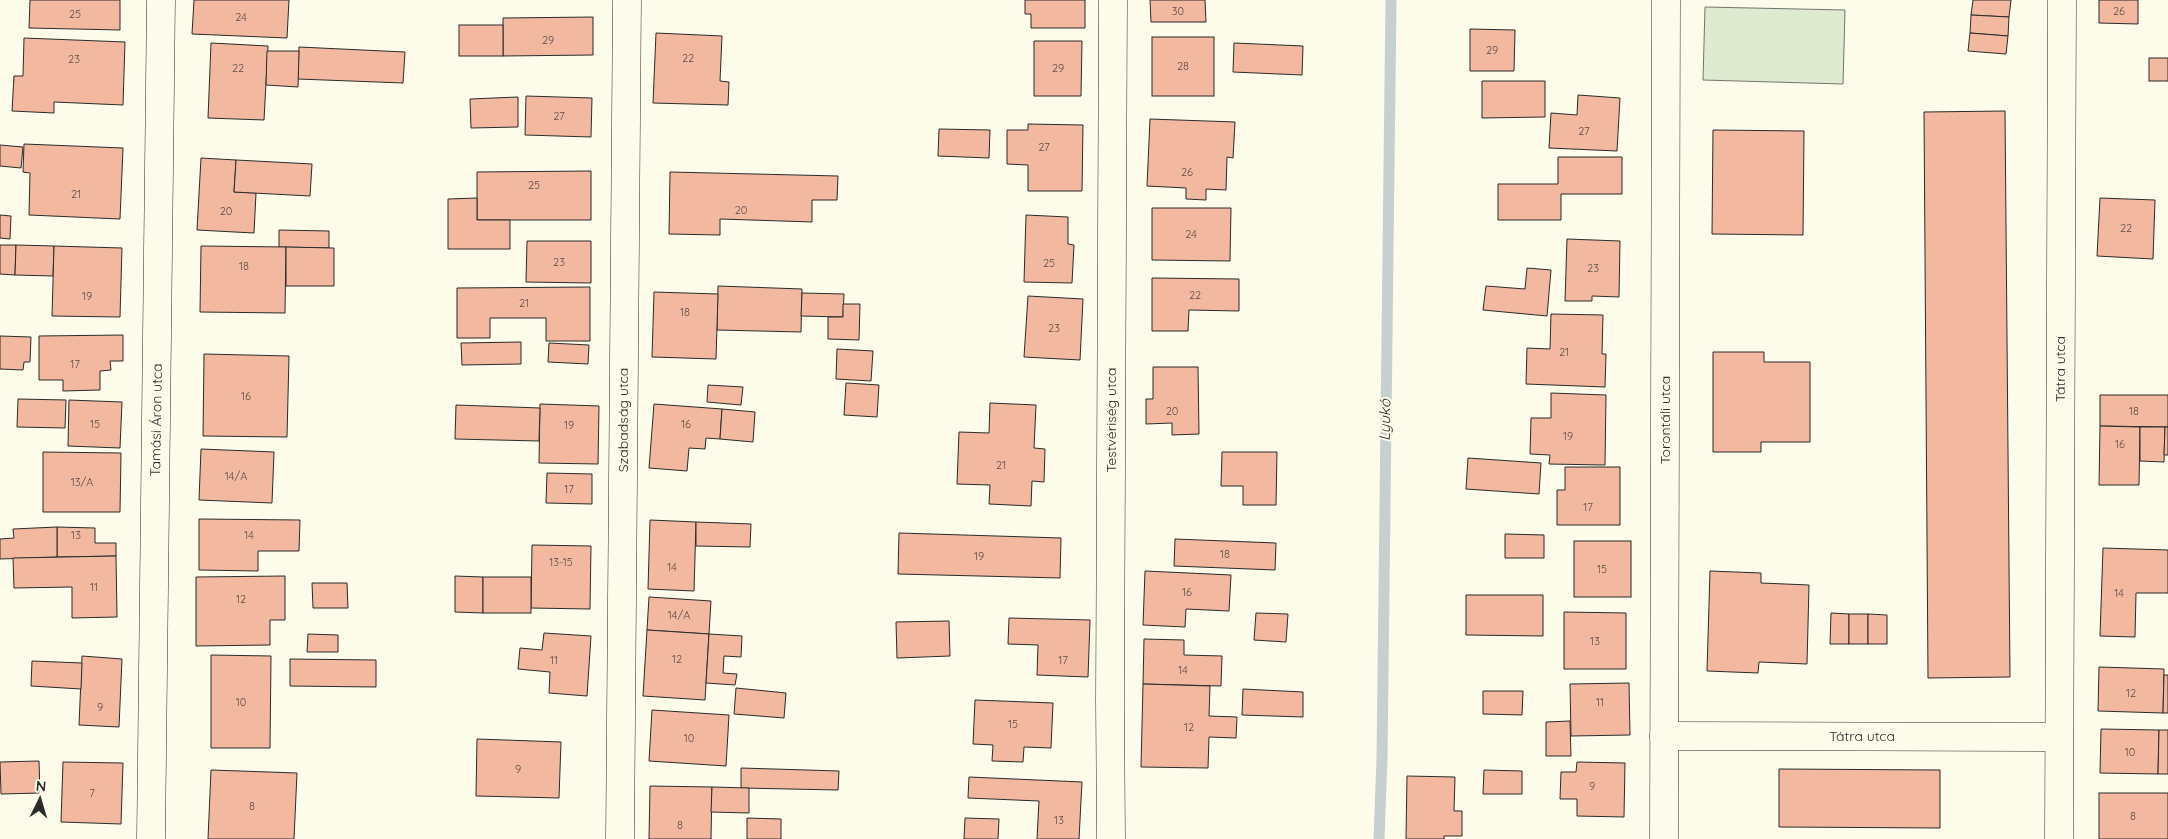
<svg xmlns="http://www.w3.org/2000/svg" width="2168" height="839" font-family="Quicksand,sans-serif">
	<rect width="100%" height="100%" fill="#fdfbea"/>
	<path fill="#deebd1" stroke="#74746e" d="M1705 7 1845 10 1843 84 1703 80Z"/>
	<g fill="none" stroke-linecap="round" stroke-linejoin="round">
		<path stroke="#c7d0d0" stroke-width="11" d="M1379 839 1382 759 1391 0"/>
	</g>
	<g fill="#f2b8a0" stroke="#2b2b2b">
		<path d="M30 0H120V30L29 28Z"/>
		<path d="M194 0H289L287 38 192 34Z"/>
		<path d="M1025 0H1085V28H1031V14H1025Z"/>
		<path d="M1150 0H1205L1206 22H1151Z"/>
		<path d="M1973 0H2011L2009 17 1971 15Z"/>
		<path d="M2099 0H2138V24L2099 23Z"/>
		<path d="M1971 15 2009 17 2008 36 1970 33Z"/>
		<path d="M593 17V55L503 56V18Z"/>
		<rect x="459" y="25" width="44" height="31"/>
		<path d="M1470 29 1515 30 1514 71H1470Z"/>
		<path d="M656 33 722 36 720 81 729 82 728 105 653 103Z"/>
		<path d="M1970 33 2008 36 2006 54 1968 51Z"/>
		<rect x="1152" y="37" width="62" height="59"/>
		<path d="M24 38 125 42 123 105 54 102V113L12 111 14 76H23Z"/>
		<path d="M1034 41H1082L1081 96H1034Z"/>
		<path d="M211 43 268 46 264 120 208 118Z"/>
		<path d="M1234 43 1303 46 1302 75 1233 72Z"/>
		<path d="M299 47 405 52 403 83 298 79Z"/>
		<path d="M267 51H299L298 87 266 85Z"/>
		<rect x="2149" y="58" width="19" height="23"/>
		<path d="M1482 81H1545V117L1482 118Z"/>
		<path d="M1578 95 1620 98 1617 151 1549 148 1551 113 1577 115Z"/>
		<path d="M526 96 592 98 591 137 525 135Z"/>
		<path d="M518 97V127L471 128 470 99Z"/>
		<path d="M2005 111 2010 677 1928 678 1924 112Z"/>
		<path d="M1150 119 1235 122 1233 158 1227 157 1226 190 1206 189V200L1186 199V188L1147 186Z"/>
		<path d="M1028 124 1083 125 1082 191H1028V165L1007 164V130H1028Z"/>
		<path d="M939 129 990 130 989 158 938 156Z"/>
		<path d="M1713 130 1804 131 1803 235 1712 234Z"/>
		<path d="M24 144 123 148 120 219 29 215 30 173 23 172Z"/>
		<path d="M0 145 23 147 21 168 0 166Z"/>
		<path d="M1558 157H1622V194H1561V220H1498V184H1558Z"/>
		<path d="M201 158 236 160 234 192 256 193 254 233 197 230Z"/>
		<path d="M236 160 312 164 310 196 234 192Z"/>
		<path d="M591 171V220H477V172Z"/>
		<path d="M670 172 838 176 837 200H812V222L720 219V235L669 234Z"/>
		<path d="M477 198V220H510V249H448V199Z"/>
		<path d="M2100 198 2155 200 2153 259 2097 256Z"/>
		<path d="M1152 208H1231L1230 261 1152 260Z"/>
		<path d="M0 215 11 216 10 239 0 238Z"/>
		<path d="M1026 215 1068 217V244L1074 245 1072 283 1024 282Z"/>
		<path d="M279 230 329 231V248L279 247Z"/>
		<path d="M1567 239 1620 241 1619 297 1592 296V301H1565Z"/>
		<path d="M527 241H591V283L526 282Z"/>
		<path d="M0 245H16L15 275 0 274Z"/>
		<path d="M16 245 54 246 53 276 15 275Z"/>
		<path d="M54 246 122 248 120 317 52 316Z"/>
		<path d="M201 246 286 247 285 313 200 312Z"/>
		<path d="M286 247 334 248V286H286Z"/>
		<path d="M1527 268 1551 270 1547 316 1483 310 1486 286 1525 289Z"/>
		<path d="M1152 278 1239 279V311L1189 310 1188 331H1152Z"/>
		<path d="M718 286 802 289 801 332 717 330Z"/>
		<path d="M590 287V341H546V318H490V338H457V288Z"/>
		<path d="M654 292 718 294 716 359 652 357Z"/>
		<path d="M802 293 844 294 843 317 801 316Z"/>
		<path d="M1028 296 1083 299 1080 360 1024 357Z"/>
		<path d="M843 304H860L859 340 828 339V317H843Z"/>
		<path d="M1551 314 1603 315 1602 354H1606L1605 387 1526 384 1527 348 1550 349Z"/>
		<path d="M123 335V361H110L111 370 100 371V390L63 391V380H39V336Z"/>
		<path d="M0 336 31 337 30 362H24L23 370 0 369Z"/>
		<path d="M521 342V364L462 365 461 343Z"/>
		<path d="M549 343 589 345 588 364 548 362Z"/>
		<path d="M837 349 873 351 871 381 836 379Z"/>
		<path d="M1713 352H1764V362H1810V442H1761V452H1713Z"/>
		<path d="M204 354 289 356 287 437 203 436Z"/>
		<path d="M1153 367H1198L1199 434 1172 435V423L1146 424V399H1153Z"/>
		<path d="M846 383 879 385 877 417 844 415Z"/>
		<path d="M708 385 743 387 741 405 707 402Z"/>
		<path d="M1551 393 1606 395 1605 465 1549 464 1550 455 1530 454 1531 418H1551Z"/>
		<path d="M2100 395H2168V427L2100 426Z"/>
		<path d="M18 399 66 400 65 428 17 427Z"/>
		<path d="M69 400 122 402 120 448 68 446Z"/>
		<path d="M990 403 1036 405 1034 448 1045 449 1044 482 1032 481 1031 506 989 504 990 485 957 484 959 432 989 433Z"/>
		<path d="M540 404 599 406 598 464 539 463Z"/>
		<path d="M654 404 722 409 720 439 706 438 705 449 689 448 687 471 649 468Z"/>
		<path d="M456 405 540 408 539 441 455 439Z"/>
		<path d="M722 409 755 412 753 442 720 439Z"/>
		<path d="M2100 426 2140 427 2139 485H2099Z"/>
		<path d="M2140 427H2165L2164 462 2140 461Z"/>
		<path d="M2165 427H2168V455H2164Z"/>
		<path d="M201 449 274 452 272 503 199 500Z"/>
		<path d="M43 452 121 453 120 512H43Z"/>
		<path d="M1222 452H1277L1276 505H1243V486H1221Z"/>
		<path d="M1468 458 1541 463 1539 494 1466 489Z"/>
		<path d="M1565 467H1620V525H1557V490H1565Z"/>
		<path d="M547 473 592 474V504L546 503Z"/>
		<path d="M199 519 300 520 299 551H258V571L199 570Z"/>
		<path d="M650 520 696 522 694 591 648 589Z"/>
		<path d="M696 522 751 524 750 547 696 546Z"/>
		<path d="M57 527 95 528V543H116V556L57 557Z"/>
		<path d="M57 527V557L0 559V539L14 538 13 529Z"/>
		<path d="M899 533 1061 538 1060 578 898 574Z"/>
		<path d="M1505 534 1544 535V558H1505Z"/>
		<path d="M1175 539 1276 543 1275 570 1174 566Z"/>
		<rect x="1574" y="541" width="57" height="56"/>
		<path d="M532 545 591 546 590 609 531 608Z"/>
		<path d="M2103 548 2168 550V593H2136L2135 637 2100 636Z"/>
		<path d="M116 556 117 617 72 618V587L14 588 13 558Z"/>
		<path d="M1145 571 1231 575 1229 611 1186 609 1185 627 1143 625Z"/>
		<path d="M1710 571 1761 573V583L1809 585 1807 664 1759 662 1758 673 1707 671Z"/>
		<path d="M285 576V620H270V645L196 646V577Z"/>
		<path d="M455 576 483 577V613L455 612Z"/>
		<rect x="483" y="577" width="48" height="36"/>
		<path d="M312 583H347L348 608H313Z"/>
		<path d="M1466 595H1543V636L1466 635Z"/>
		<path d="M649 597 711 601 709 634 647 630Z"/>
		<path d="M1564 612 1626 613V669H1564Z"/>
		<path d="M1256 613 1288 614 1286 642 1254 640Z"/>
		<path d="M1831 613 1849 614V644H1830Z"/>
		<rect x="1849" y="614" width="19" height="30"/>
		<path d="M1868 614 1887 615V644H1868Z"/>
		<path d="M1009 618 1090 620 1088 677 1037 675 1038 645 1008 644Z"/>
		<path d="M949 621 950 656 897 658 896 622Z"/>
		<path d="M647 630 709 634 705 700 643 696Z"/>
		<path d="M544 633 591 636 587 696 549 693 550 672 518 669 520 648 542 650Z"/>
		<path d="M308 634 338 635V652H307Z"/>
		<path d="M709 634 742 636 741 657 724 656 723 673 737 674 735 685 706 683Z"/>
		<path d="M1144 639 1184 640V655L1222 656 1221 686 1143 684Z"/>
		<path d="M211 655 271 656 270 748H211Z"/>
		<path d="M82 656 122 659 119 727 79 725Z"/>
		<path d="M290 659 376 660V687L290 686Z"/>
		<path d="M32 661 82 663 81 689 31 686Z"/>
		<path d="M2099 667 2164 669 2163 713 2098 711Z"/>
		<path d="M2164 675H2168V713H2163Z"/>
		<path d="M1629 683 1630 735 1571 736 1570 684Z"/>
		<path d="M1143 684 1210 686 1209 716 1237 717 1236 738 1209 737 1208 768 1141 767Z"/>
		<path d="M736 688 786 693 784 718 734 714Z"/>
		<path d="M1243 689 1303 692V717L1242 715Z"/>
		<path d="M1483 691H1523L1522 715 1483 714Z"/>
		<path d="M975 700 1053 703 1051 748 1024 747 1023 762 992 761 993 745 973 744Z"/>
		<path d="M652 710 729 715 726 766 649 761Z"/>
		<path d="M1570 721 1571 756H1546V722Z"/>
		<path d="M2101 729 2159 730 2158 774 2100 773Z"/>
		<path d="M2159 730H2168V774H2158Z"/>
		<path d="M477 739 561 742 559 798 476 796Z"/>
		<path d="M39 761 40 793 1 794 0 762Z"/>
		<path d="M63 762 123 763 121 824 61 822Z"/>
		<path d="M1577 762 1625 763 1624 817 1577 816V799H1560L1561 772H1576Z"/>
		<path d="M741 768 839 771 838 790 741 788Z"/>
		<path d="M1779 769 1940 770V828L1779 827Z"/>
		<path d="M211 770 297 773 294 839H208Z"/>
		<path d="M1484 770 1522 771V794H1483Z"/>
		<path d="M1407 776 1455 777 1454 811H1462V836H1444V839H1406Z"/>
		<path d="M969 777 1082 782 1079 839H1037L1039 801 968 798Z"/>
		<path d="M650 786 712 787 711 839H649Z"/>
		<path d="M712 787 749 788V813L711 812Z"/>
		<rect x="2099" y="793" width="69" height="46"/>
		<path d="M747 818 781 819V839H747Z"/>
		<path d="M965 818 999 819 998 839H964Z"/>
	</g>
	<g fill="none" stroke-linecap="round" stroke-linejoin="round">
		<g stroke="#2b2b2b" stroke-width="29">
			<g id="minor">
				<path d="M1664 736 2059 737"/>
				<path d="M151 839 161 0"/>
				<path d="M620 839 627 0"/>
				<path d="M1664 839 1666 0"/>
				<path d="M2059 839 2062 0"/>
			</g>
		</g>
		<g stroke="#2b2b2b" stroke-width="29">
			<path id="major" d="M1111 839 1110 701 1113 0"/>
		</g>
		<use href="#minor" stroke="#fdfbea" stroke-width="28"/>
		<use href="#major" stroke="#fdfbea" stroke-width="28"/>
	</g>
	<g text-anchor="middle" stroke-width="4" stroke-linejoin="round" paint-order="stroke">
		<g font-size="11" fill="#5d4e48">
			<text x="1178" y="15">30</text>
			<text x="2119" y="15">26</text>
			<text x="75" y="18">25</text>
			<text x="241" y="21">24</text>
			<text x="548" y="44">29</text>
			<text x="1492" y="54">29</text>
			<text x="688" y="62">22</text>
			<text x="74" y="63">23</text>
			<text x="1183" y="70">28</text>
			<text x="238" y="72">22</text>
			<text x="1058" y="72">29</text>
			<text x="559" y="120">27</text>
			<text x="1584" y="135">27</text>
			<text x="1044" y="151">27</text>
			<text x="1187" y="176">26</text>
			<text x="534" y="189">25</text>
			<text x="76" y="198">21</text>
			<text x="741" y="214">20</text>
			<text x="226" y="215">20</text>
			<text x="2126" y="232">22</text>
			<text x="1191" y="238">24</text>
			<text x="559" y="266">23</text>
			<text x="1049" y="267">25</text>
			<text x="244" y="270">18</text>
			<text x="1593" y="272">23</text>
			<text x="1195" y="299">22</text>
			<text x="87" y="300">19</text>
			<text x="524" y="307">21</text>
			<text x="685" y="316">18</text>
			<text x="1054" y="332">23</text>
			<text x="1564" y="356">21</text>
			<text x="75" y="368">17</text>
			<text x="246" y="400">16</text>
			<text x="1172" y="415">20</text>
			<text x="2134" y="415">18</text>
			<text x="95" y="428">15</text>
			<text x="686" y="428">16</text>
			<text x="569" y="429">19</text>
			<text x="1568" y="440">19</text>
			<text x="2120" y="448">16</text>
			<text x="1001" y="469">21</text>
			<text x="236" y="480">14/A</text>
			<text x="82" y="486">13/A</text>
			<text x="569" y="493">17</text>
			<text x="1588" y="511">17</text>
			<text x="76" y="539">13</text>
			<text x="249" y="539">14</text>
			<text x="1225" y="558">18</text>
			<text x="979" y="560">19</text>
			<text x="561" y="566">13-15</text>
			<text x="672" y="571">14</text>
			<text x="1602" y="573">15</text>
			<text x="94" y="591">11</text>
			<text x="1187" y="596">16</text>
			<text x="2119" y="597">14</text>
			<text x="241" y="603">12</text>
			<text x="679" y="619">14/A</text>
			<text x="1595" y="645">13</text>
			<text x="677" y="663">12</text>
			<text x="554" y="664">11</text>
			<text x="1063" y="664">17</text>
			<text x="1183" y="674">14</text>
			<text x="2131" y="697">12</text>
			<text x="241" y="706">10</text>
			<text x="1600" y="706">11</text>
			<text x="100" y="711">9</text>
			<text x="1013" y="728">15</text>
			<text x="1189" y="731">12</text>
			<text x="689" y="742">10</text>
			<text x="2130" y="756">10</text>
			<text x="518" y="773">9</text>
			<text x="1592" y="790">9</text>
			<text x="92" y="797">7</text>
			<text x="252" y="810">8</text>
			<text x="2133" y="820">8</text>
			<text x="1059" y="824">13</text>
			<text x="680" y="829">8</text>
		</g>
		<g font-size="14" fill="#2b2b2b" stroke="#fdfbea">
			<text transform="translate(2060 369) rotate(-90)" y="5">Tátra utca</text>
			<text transform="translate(156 420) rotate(-89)" y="5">Tamási Áron utca</text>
			<text transform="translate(623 420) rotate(-90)" y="5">Szabadság utca</text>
			<text transform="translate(1111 420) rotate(-90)" y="5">Testvériség utca</text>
			<text transform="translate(1665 420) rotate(-90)" y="5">Torontáli utca</text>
			<text x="1862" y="741">Tátra utca</text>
		</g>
		<g font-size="15" font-style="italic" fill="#2b2b2b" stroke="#fdfbea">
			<text transform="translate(1385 420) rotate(-89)" y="5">Lyukó</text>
		</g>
	</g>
	<g transform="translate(40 799) rotate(5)" stroke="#fdfbea" stroke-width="4" paint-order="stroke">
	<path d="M0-4L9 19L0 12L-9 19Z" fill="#2b2b2b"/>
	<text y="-8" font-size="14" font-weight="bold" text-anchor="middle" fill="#2b2b2b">N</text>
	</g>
</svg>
